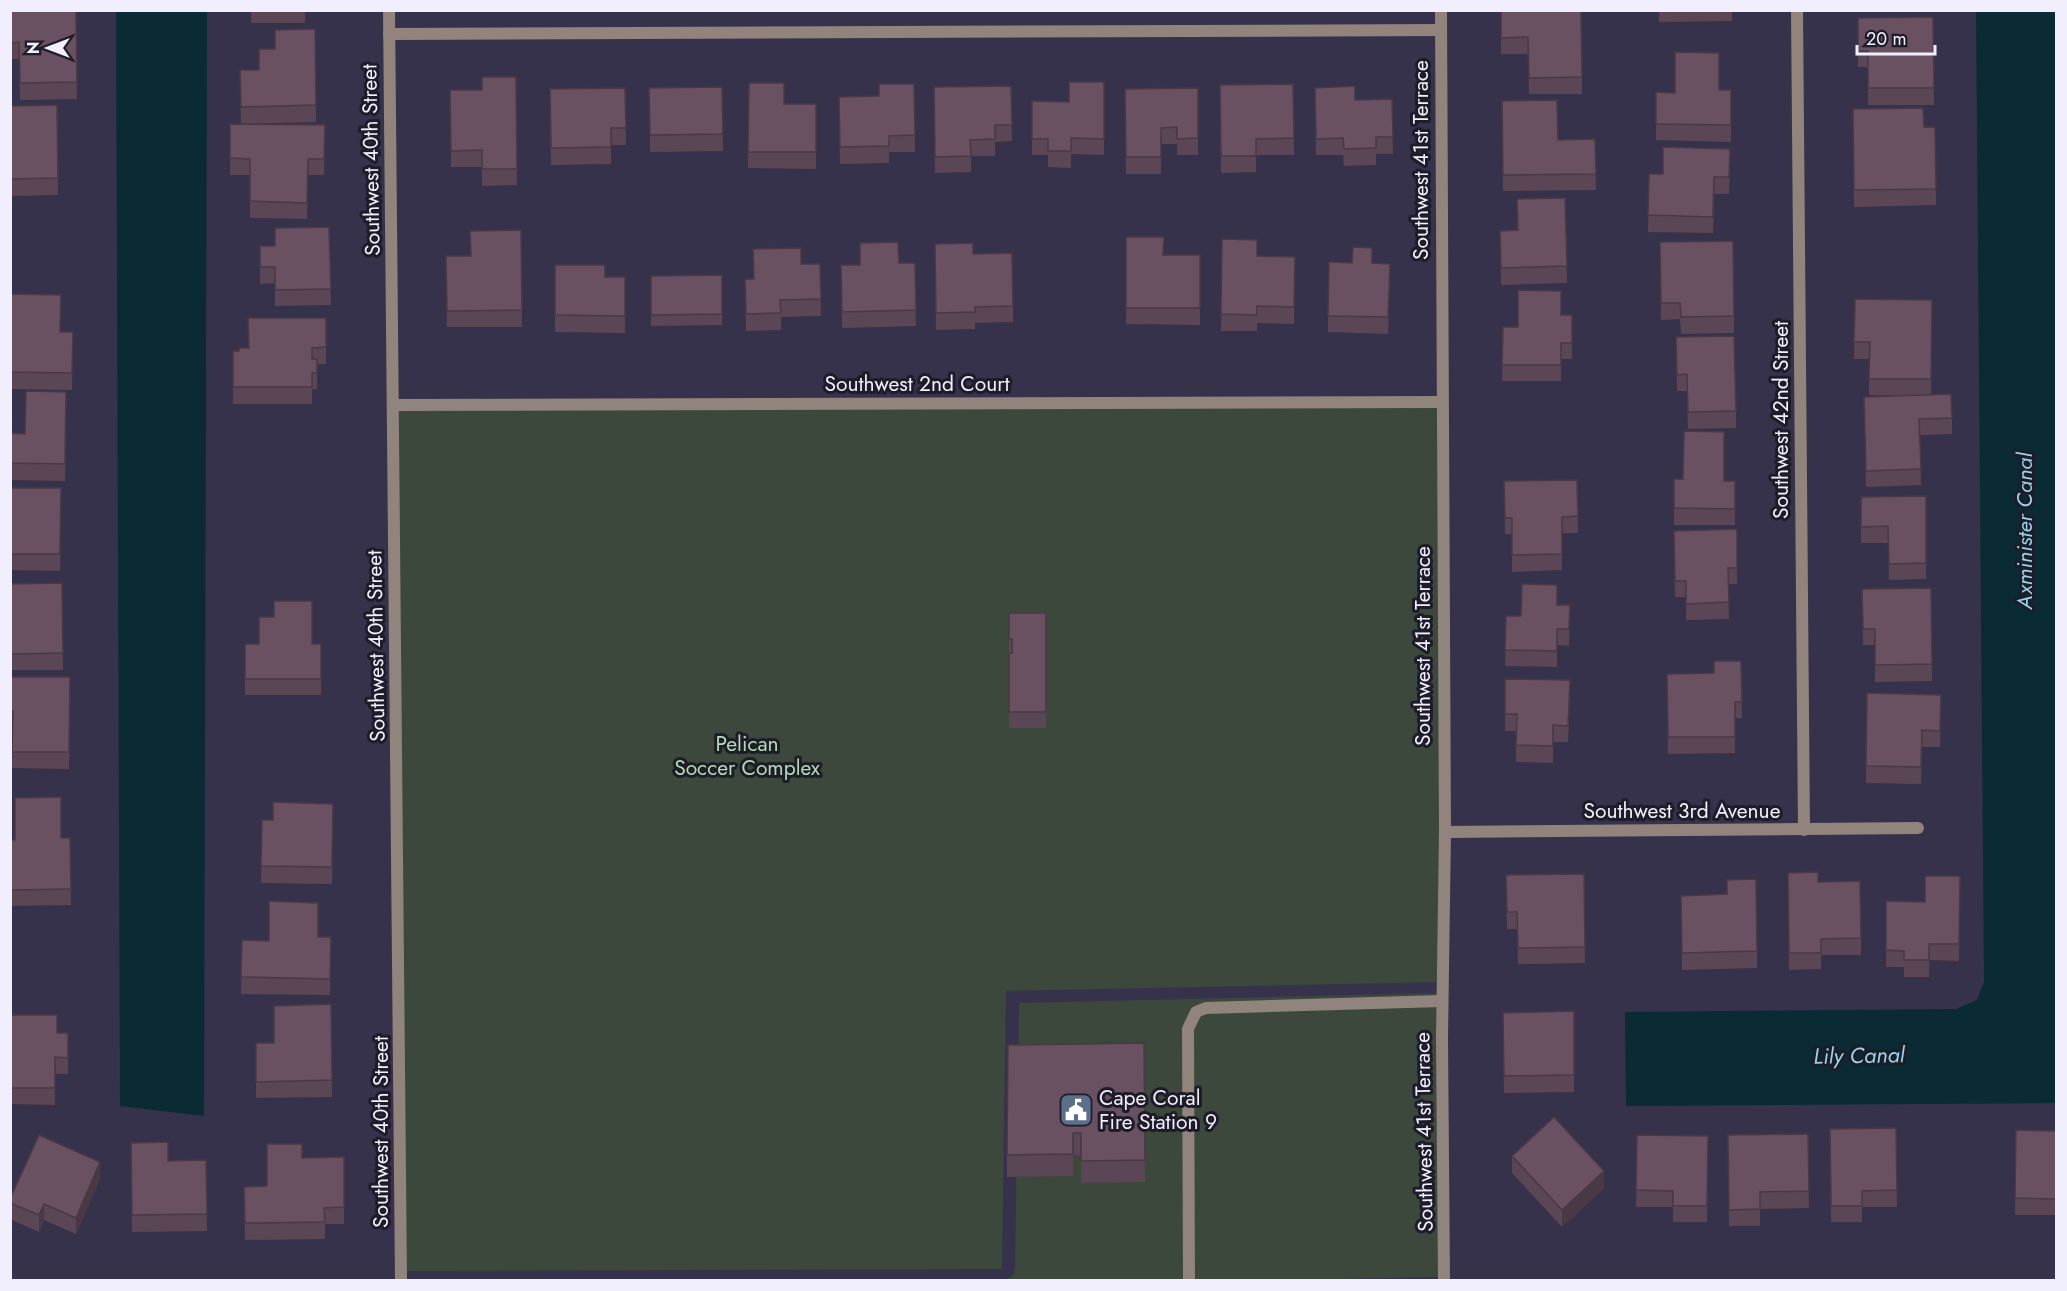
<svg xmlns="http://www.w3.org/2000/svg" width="2067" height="1291" font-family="Jost,sans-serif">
	<rect width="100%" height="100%" fill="#37324c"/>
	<g fill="#3b483b">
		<path d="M1441 402 1443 982 1006 991 1002 1269 401 1271 393 405Z"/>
		<path d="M1441 993 1442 1277 1289 1280H867H1006L1013 1275 1015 1269 1019 1003Z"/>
	</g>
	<g fill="#0a2a34">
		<path d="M116 11H207L204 1116 120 1106Z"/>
		<path d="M1976 11H2056V1103L1626 1106 1625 1012 1956 1009 1977 1000 1984 982Z"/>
	</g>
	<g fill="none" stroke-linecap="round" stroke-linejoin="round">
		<path stroke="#91847d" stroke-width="12" d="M1189 1280 1188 1029 1196 1012 1206 1008 1442 1001"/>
		<g stroke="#91847d" stroke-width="12">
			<path d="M389 10 401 1280"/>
			<path d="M1441 10 1445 832 1442 1038 1444 1280"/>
			<path d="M1797 10 1804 830"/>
			<path d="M389 34 1441 30"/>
			<path d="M393 405 1441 402"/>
			<path d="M1445 832 1918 828"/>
		</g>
	</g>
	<g fill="#5a4654">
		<path d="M76 10 77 99 20 100 19 59H10V11Z"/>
		<rect x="251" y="10" width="54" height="13"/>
		<path d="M1501 10H1581L1582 94H1529L1528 54H1501Z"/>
		<path d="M1659 10H1732V21L1659 22Z"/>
		<rect x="1858" y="10" width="75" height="1"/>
		<path d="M1933 17 1934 105H1868V67H1858V18Z"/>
		<path d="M315 29 316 122 241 124 240 70H259L275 49Z"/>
		<path d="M516 77 517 185 482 186V167H451L450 90H482Z"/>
		<path d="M1104 82V155L1071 154V168L1048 167V155H1032V101L1069 102Z"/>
		<path d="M749 83 784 104H816V169L748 168Z"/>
		<path d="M914 84 915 152H889V163L840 164 839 97 879 96Z"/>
		<path d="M1293 84 1294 155H1256V172L1221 173 1220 85Z"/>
		<path d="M1011 86 1012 141 995 142V156H971V172L935 173 934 87Z"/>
		<path d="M722 87 723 151 650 152 649 88Z"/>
		<path d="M625 88 626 145H611V164L551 165 550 89Z"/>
		<path d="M1198 88V155H1177V144H1161V174H1126L1125 89Z"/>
		<path d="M1719 90H1731V142L1656 140V92L1675 93Z"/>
		<path d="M1392 99 1393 154H1376V165L1344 166 1343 155H1316L1315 104 1355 100Z"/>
		<path d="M1502 101 1558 140 1595 139 1596 190 1503 191Z"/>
		<path d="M57 105 58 195 10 196V106Z"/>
		<path d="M1853 109 1924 127H1935L1936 205 1854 207Z"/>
		<path d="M230 124 325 125 324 175H308L307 219 250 218V175H230Z"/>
		<path d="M1730 149 1729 194H1714L1713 233 1648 232 1649 174H1663Z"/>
		<path d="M1565 198 1567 283 1501 285 1500 231 1517 230V199Z"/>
		<path d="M329 227 331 305 275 306V283L260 284V246H275Z"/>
		<path d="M521 230 522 327H447L446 256H470Z"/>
		<path d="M1126 237 1164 255H1200V325L1126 324Z"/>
		<path d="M1222 239 1257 256 1295 257 1294 324 1257 323V331H1221Z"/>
		<path d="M1660 242 1734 316V333L1681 334 1680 319 1661 320Z"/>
		<path d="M935 244 973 254 1013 306V322L975 323V329L936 330Z"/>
		<path d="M915 263 916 326 842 328 841 265Z"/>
		<path d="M1372 263 1390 280 1388 334 1328 332V316Z"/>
		<path d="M801 264H820L821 316 781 317V330L746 331 745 279H753Z"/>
		<path d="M555 265 605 277H625V333L555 332Z"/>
		<path d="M722 275V325L651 326V276Z"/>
		<path d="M10 294 60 332H73L72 390 10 389Z"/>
		<path d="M1855 299 1932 300 1931 395 1952 418V434L1920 435 1921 485 1866 487 1864 397 1907 396 1869 395V359H1854Z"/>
		<path d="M1561 315H1572V359H1561V381H1502L1503 327H1518Z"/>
		<path d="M1676 337 1736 411V428L1688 429 1687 391H1677Z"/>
		<path d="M326 347V364H317V389H312V404H233V351Z"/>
		<path d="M66 392 65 481 10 480V433L25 434Z"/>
		<path d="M1674 479 1735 481V525H1674Z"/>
		<path d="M1577 480 1578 533H1562V570L1512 572V534H1505L1504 481Z"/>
		<path d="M10 488H61L60 571 10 570Z"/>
		<path d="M1926 496V579L1889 580 1888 543H1861V497Z"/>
		<path d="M1737 529V584H1728L1729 619 1686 620V597H1675L1674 547Z"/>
		<path d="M62 583 63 670H10V584Z"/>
		<path d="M1931 588 1932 681 1875 682V645H1863L1862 589Z"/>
		<path d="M1557 605H1570L1569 646 1557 645V667L1505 666 1506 616H1521Z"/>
		<rect x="1009" y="613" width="37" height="115"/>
		<rect x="245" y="644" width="76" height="51"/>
		<path d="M1741 661 1742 718H1735V753L1668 754 1667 674 1714 673Z"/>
		<path d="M10 677H70L69 769 12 768 13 728H10Z"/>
		<path d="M1505 679 1570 697 1568 742H1553V763L1516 762V731H1505Z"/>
		<path d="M1941 695 1940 747H1922L1921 784 1866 783V766Z"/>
		<path d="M333 804 332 884 261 883 262 820H273Z"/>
		<path d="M70 838 71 905 10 906V840Z"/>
		<path d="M1788 873 1818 882 1861 938V955H1821V969L1789 970Z"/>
		<path d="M1584 874 1585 963 1518 964 1517 929H1507L1506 875Z"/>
		<path d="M1960 876 1959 961 1929 960V977H1904V967H1886V901L1925 902Z"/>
		<path d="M1727 894 1757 951V968L1682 970 1681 896Z"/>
		<path d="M318 937H331L330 995 241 994 242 940 269 941Z"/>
		<path d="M331 1004 332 1097 256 1098V1043H274Z"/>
		<path d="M1574 1011V1092L1504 1093 1503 1013Z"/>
		<path d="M10 1015 57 1033H68V1074H55V1105L10 1104Z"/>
		<path d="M1144 1043 1145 1182 1081 1183V1155H1073V1176L1007 1177V1155Z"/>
		<path d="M1896 1128 1897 1207H1862V1222H1831L1830 1129Z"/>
		<path d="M2016 1130 2056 1131V1215H2015Z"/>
		<path d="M1808 1134 1809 1208 1760 1209V1226H1729L1728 1135Z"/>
		<path d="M1637 1135 1708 1136 1707 1222H1673V1207H1636Z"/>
		<path d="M131 1143 168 1161 206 1160 207 1231 132 1232Z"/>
		<path d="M1512 1156 1604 1188 1562 1227 1512 1173Z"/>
		<path d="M344 1157V1224H325V1239L245 1240 244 1187 267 1186 302 1158Z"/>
		<path d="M100 1179 76 1234 44 1220 39 1232 10 1219V1199Z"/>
	</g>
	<g fill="#4a3945">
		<path d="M100 1162V1179L76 1234V1218Z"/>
		<path d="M1604 1171V1188L1562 1227V1210Z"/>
		<path d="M44 1204V1220L39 1232V1215Z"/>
	</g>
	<g fill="#695162" stroke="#4a3945" stroke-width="1.5">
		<path d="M76 10 77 82 20 83 19 42 10 43V11Z"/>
		<path d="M1501 10H1581L1582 77 1529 78 1528 37 1501 38Z"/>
		<path d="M1933 17 1934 88H1868V51H1858V18Z"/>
		<path d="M315 29 316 105 241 107 240 70H259V49H275V30Z"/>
		<path d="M1675 52 1719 53V90H1731V125L1656 124V92L1675 93Z"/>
		<path d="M482 77H516L517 169H482V150L451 151 450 90H482Z"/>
		<path d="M1069 82H1104V139L1071 138V151H1048V139H1032V101L1069 102Z"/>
		<path d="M749 83H784V104H816V152H748Z"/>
		<path d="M879 84H914L915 135 889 136V146L840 147 839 97 879 96Z"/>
		<path d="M1293 84 1294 138 1256 139V156H1221L1220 85Z"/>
		<path d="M1011 86 1012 125H995V139L970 140 971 156 935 157 934 87Z"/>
		<path d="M1355 86V100L1392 99 1393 137H1376V148L1344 149 1343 138 1316 139 1315 88Z"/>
		<path d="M722 87 723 134 650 135 649 88Z"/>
		<path d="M625 88 626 128H611V147L551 148 550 89Z"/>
		<path d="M1198 88V138L1177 139V127L1161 128V157H1126L1125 89Z"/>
		<path d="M1557 100 1558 140 1595 139 1596 174 1503 175 1502 101Z"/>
		<path d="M57 105 58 178 10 179V106Z"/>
		<path d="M1923 108 1924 127H1935L1936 189 1854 190 1853 109Z"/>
		<path d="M230 124 325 125 324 159H308L307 203 250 201V159L230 158Z"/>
		<path d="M1663 147 1730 149 1729 177H1714L1713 217 1648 215 1649 174H1663Z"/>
		<path d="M1565 198 1567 266 1501 268 1500 231 1518 230 1517 199Z"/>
		<path d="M329 227 331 289 275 290V267H260V246H275V228Z"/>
		<path d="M521 230 522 310 447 311 446 256H471L470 231Z"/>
		<path d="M1126 237H1164L1163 255H1200V308H1126Z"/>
		<path d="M1222 239 1257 240V256L1295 257 1294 307 1257 306V315L1221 314Z"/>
		<path d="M1733 241 1734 316 1681 317 1680 303H1661L1660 242Z"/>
		<path d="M898 242 899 263H915L916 310 842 312 841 265H860V243Z"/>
		<path d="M973 243V254L1012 253 1013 306 975 307V312L936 313 935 244Z"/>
		<path d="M1353 247 1372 248V263L1390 264 1388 317 1328 316 1329 262 1352 263Z"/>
		<path d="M801 248V264H820L821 299 780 300 781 313 746 314 745 279H754L753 249Z"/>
		<path d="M555 265H605V277H625V316L555 315Z"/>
		<path d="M722 275V314L651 315V276Z"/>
		<path d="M1518 290 1561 291V315H1572V343H1561V365H1502L1503 327H1518Z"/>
		<path d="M10 294 61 295 60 332H73L72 373 10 372Z"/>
		<path d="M1855 299 1932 300 1931 379H1869L1870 342H1854Z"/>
		<path d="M248 318H326V347L312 348V359H317V373H312V387H233V351H239V348H249Z"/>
		<path d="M1734 336 1736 411 1688 412 1687 374 1677 375 1676 337Z"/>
		<path d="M26 391 66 392 65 464 10 463V433L25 434Z"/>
		<path d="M1951 394 1952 418 1919 419 1921 469 1866 471 1864 397Z"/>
		<path d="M1684 431 1724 432V481H1735V509L1674 508V479H1683Z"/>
		<path d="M1577 480 1578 516 1562 517V554L1512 555V518H1505L1504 481Z"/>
		<path d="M10 488H61L60 554H10Z"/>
		<path d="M1926 496V563L1889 564 1888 526 1861 527V497Z"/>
		<path d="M1737 529V568H1728L1729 602 1686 604V581H1675L1674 531Z"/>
		<path d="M62 583 63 653 10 654V584Z"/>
		<path d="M1522 584 1557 585V605H1570L1569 629H1557V651L1505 650 1506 616H1521Z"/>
		<path d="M1931 588 1932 664 1875 665V629H1863L1862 589Z"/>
		<path d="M274 601H312V644H321V679H245V644H259V617H274Z"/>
		<path d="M1009 613H1046V712H1009V653H1012V639H1009Z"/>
		<path d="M1714 661H1741L1742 702H1735V737H1668L1667 674 1714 673Z"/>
		<path d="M10 677H70L69 752H12L13 711H10Z"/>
		<path d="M1505 679 1570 680 1568 726 1553 725V746L1516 745 1517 714H1505Z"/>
		<path d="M1867 693 1941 695 1940 731 1922 730 1921 767 1866 766Z"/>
		<path d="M61 797V838H70L71 889 10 890V840H15V798Z"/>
		<path d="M273 802 333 804 332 867 261 866 262 820H273Z"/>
		<path d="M1818 872V882L1860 881 1861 938 1821 939V953H1789L1788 873Z"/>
		<path d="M1584 874 1585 947 1518 948 1517 912H1507L1506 875Z"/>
		<path d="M1925 876H1960L1959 944H1929V960H1904V951L1886 950V901L1925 902Z"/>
		<path d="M1756 879 1757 951 1682 953 1681 896 1727 894V880Z"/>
		<path d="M269 901 318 903V937H331L330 979 241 977 242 940 269 941Z"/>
		<path d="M331 1004 332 1080 256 1082V1043H274V1006Z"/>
		<path d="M1574 1011V1075L1504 1076 1503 1013Z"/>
		<path d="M10 1015H57V1033H68V1058L55 1057V1088H10Z"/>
		<path d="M1144 1043 1145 1160 1081 1161V1133H1073V1154L1007 1155 1008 1045Z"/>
		<path d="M1554 1117 1604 1171 1562 1210 1512 1156Z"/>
		<path d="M1896 1128 1897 1190 1862 1191V1206H1831L1830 1129Z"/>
		<path d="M2016 1130 2056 1131V1199L2015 1198Z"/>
		<path d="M1808 1134 1809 1191 1760 1192V1209L1729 1210 1728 1135Z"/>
		<path d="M39 1135 100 1162 76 1218 44 1204 39 1215 10 1203V1199Z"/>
		<path d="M1637 1135 1708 1136 1707 1206H1673V1191L1636 1190Z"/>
		<path d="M168 1142V1161L206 1160 207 1214 132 1215 131 1143Z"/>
		<path d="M267 1144H302V1158L344 1157V1207L324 1208 325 1222 245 1223 244 1187 267 1186Z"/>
	</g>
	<defs>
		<g id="civic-square" transform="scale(1.725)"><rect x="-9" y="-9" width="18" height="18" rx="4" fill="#5c6f8a" stroke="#1e1c28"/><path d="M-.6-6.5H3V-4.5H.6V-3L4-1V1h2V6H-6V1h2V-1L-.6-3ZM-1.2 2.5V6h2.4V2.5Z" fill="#fff"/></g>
	</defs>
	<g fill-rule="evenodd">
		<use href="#civic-square" x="1076" y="1110"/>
	</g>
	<g text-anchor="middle" stroke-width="6" stroke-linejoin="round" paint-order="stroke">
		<g font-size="21" fill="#f1effd" stroke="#1e1c28">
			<text transform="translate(371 160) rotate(-91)" y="7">Southwest 40th Street</text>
			<text transform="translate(1421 160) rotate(-90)" y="7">Southwest 41st Terrace</text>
			<text x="917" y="391">Southwest 2nd Court</text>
			<text transform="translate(1781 420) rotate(-90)" y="7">Southwest 42nd Street</text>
			<text transform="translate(376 646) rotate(-91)" y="7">Southwest 40th Street</text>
			<text transform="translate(1423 646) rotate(-90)" y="7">Southwest 41st Terrace</text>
			<text x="1682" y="818">Southwest 3rd Avenue</text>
			<text transform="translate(381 1132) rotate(-90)" y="7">Southwest 40th Street</text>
			<text transform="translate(1424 1132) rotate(-91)" y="7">Southwest 41st Terrace</text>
		</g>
		<g font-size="21" fill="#b2dcb3" stroke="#1e1c28">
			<text x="747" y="751">Pelican<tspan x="747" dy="24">Soccer Complex</tspan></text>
		</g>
		<g font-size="21" fill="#f1effd" stroke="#1e1c28" text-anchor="start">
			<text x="1099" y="1105">Cape Coral<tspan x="1099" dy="24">Fire Station 9</tspan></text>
		</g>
		<g font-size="22" font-style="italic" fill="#96d5eb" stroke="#1e1c28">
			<text transform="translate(2024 531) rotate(-90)" y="8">Axminister Canal</text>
			<text transform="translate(1859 1055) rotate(-1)" y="8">Lily Canal</text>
		</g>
	</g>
	<rect width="2067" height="1291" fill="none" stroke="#f1effd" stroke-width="24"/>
	<g transform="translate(48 48) rotate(270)" stroke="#1e1c28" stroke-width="4.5" paint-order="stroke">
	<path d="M0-4.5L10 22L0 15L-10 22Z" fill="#f1effd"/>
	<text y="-9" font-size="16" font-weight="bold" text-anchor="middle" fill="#f1effd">N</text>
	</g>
	<path d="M1857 45v9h78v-9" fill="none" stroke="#f1effd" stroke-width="3"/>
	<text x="1866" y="45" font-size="18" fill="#f1effd" stroke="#1e1c28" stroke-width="4.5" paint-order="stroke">20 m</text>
</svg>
